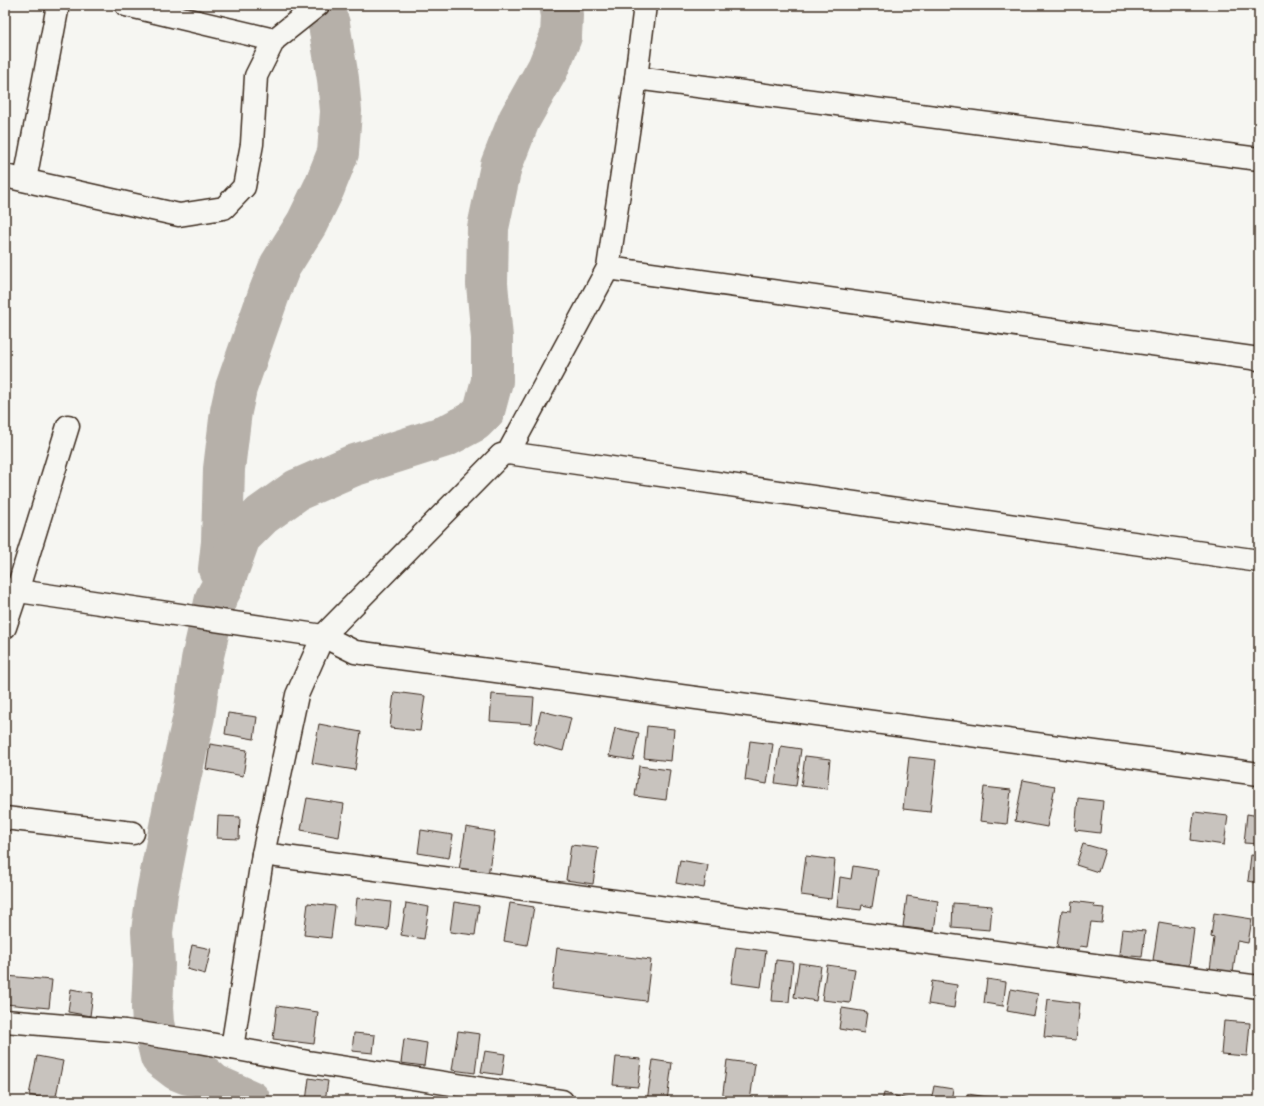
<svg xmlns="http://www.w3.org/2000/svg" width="1264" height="1106" font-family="Delius,sans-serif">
	<rect width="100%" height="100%" fill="#f6f6f2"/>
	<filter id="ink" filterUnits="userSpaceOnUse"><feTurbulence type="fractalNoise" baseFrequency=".025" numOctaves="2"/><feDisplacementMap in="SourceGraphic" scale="8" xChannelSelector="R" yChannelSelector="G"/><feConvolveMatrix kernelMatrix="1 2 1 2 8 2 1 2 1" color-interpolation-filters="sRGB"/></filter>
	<g filter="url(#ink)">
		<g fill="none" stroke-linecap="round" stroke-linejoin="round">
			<g stroke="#b6b0a9" stroke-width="42">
				<path d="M219 569 222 542 224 469 231 411 236 388 270 291 280 266 307 223 324 188 338 153 341 111 338 79 329 24 319 5"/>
				<path d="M250 1101 214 1085 204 1076 188 1074 178 1070 161 1057 153 1023 152 1008 154 965 152 932 157 893 177 791 194 716 202 660 216 598 222 587 240 537 262 515 297 490 352 466 446 436 474 421 484 411 492 381V338L487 284 488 228 501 166 519 120 548 68 561 36 562 15 560 5"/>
			</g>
		</g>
		<g fill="#c8c3be" stroke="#3b2a1e">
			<path d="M394 692 425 696 420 731 390 728Z"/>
			<path d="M492 694 534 697 532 724 490 721Z"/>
			<path d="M541 711 571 718 563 751 533 743Z"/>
			<path d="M228 713 257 717 254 739 225 734Z"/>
			<path d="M319 724 361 732 355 770 312 763Z"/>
			<path d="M647 726 674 729 671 761 644 758Z"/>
			<path d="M615 728 639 733 633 760 609 756Z"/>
			<path d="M750 741 773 744 767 784 745 780Z"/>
			<path d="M210 744 247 750 243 776 206 769Z"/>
			<path d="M781 746 801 749 796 786 775 783Z"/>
			<path d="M805 756 830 759 827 789 801 786Z"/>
			<path d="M909 757 936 760 930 812 903 809Z"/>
			<path d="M639 766 670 770 666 800 635 796Z"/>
			<path d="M1023 780 1055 786 1047 827 1015 821Z"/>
			<path d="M984 787 1011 790 1007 824 980 821Z"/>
			<path d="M307 798 344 804 339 837 301 830Z"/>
			<path d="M1078 798 1103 801 1100 833 1075 830Z"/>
			<path d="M1194 812 1228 816 1224 845 1191 840Z"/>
			<path d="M1247 814 1259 816V844L1244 843Z"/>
			<path d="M218 816 240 817 239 839 217 838Z"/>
			<path d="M466 827 495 832 488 875 459 870Z"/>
			<path d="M421 830 453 835 449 858 418 853Z"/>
			<path d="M1083 844 1105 850 1098 872 1076 865Z"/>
			<path d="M571 845 598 848 593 884 566 880Z"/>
			<path d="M1251 855 1259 856V883L1248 881Z"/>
			<path d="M806 856 835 860 831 899 801 895Z"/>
			<path d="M680 860 708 865 704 888 676 883Z"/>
			<path d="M853 866 878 870 872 907 862 905 861 910 837 907 840 877 851 879Z"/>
			<path d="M907 896 938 901 934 931 903 927Z"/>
			<path d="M357 898 391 902 388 930 354 926Z"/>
			<path d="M1072 901 1094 904 1093 907 1104 908 1102 923 1091 922 1087 947 1080 946 1079 950 1057 947 1062 910 1071 911Z"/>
			<path d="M454 902 479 906 475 935 450 932Z"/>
			<path d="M308 903 335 906 331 938 304 935Z"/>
			<path d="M406 903 429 907 424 939 401 935Z"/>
			<path d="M510 903 534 907 527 945 504 941Z"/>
			<path d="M953 903 992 906 990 930 952 927Z"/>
			<path d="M1214 913 1252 919 1248 943 1237 941 1233 973 1210 970 1214 938 1211 937Z"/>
			<path d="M1159 922 1194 928 1189 966 1153 960Z"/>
			<path d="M1122 929 1145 931 1142 957 1119 955Z"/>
			<path d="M192 945 211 949 205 974 187 969Z"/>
			<path d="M736 947 766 951 761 987 731 983Z"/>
			<path d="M557 948 651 960 646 1001 552 989Z"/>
			<path d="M776 960 793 962 789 1002 772 1001Z"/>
			<path d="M799 963 821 966 816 1001 794 997Z"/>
			<path d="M827 965 855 969 850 1003 822 1000Z"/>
			<path d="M6 976 52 980 49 1008 5 1004Z"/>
			<path d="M987 979 1006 982 1003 1006 984 1003Z"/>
			<path d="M932 981 957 985 954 1008 928 1004Z"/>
			<path d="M71 989 93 993 90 1016 68 1012Z"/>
			<path d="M1011 989 1038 994 1034 1016 1007 1011Z"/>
			<path d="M1048 999 1080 1003 1076 1040 1044 1037Z"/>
			<path d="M277 1006 318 1012 314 1044 273 1039Z"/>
			<path d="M842 1008 867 1012 864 1033 839 1029Z"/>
			<path d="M1224 1021 1250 1023 1247 1056 1221 1054Z"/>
			<path d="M458 1031 480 1034 475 1073 452 1070Z"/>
			<path d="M354 1033 375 1035 373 1053 352 1051Z"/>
			<path d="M404 1039 427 1043 424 1066 401 1063Z"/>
			<path d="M485 1051 505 1054 502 1075 481 1072Z"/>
			<path d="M37 1056 63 1061 55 1101 29 1095Z"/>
			<path d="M616 1057 641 1059 638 1087 613 1085Z"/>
			<path d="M653 1060 672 1063 667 1101H647Z"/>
			<path d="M727 1060 755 1064 750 1101H722Z"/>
			<path d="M309 1078 328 1081 325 1101H306Z"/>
			<path d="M934 1086 953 1089 951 1101H931Z"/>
			<path d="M884 1093 907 1099 906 1101H882Z"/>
			<path d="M968 1094 994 1098V1101H967Z"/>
		</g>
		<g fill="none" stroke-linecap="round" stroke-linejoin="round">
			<g stroke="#3b2a1e" stroke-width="25">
				<g id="minor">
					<path d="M126 5 274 40"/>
					<path d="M645 5 636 78 608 268 508 453 501 455 323 636 297 695 263 854 1259 987"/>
					<path d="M636 78 1259 159"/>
					<path d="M5 176 179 215 224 208 244 187 252 144 256 76 274 40 318 5"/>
					<path d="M25 180 58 5"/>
					<path d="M608 268 1259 359"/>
					<path d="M508 453 1259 561"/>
					<path d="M5 589 323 636 355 652 1259 774"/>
					<path d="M5 627 17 591 68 426"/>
					<path d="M5 818 133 833"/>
					<path d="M5 1021 125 1031 199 1042 308 1062 562 1101"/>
					<path d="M232 1048 263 854"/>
				</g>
			</g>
			<use href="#minor" stroke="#f6f6f2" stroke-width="22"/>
		</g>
	</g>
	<rect width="1264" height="1106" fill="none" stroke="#f6f6f2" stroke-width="20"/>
	<rect x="10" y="10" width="1244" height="1086" fill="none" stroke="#3b2a1e" stroke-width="1.5" filter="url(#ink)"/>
</svg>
